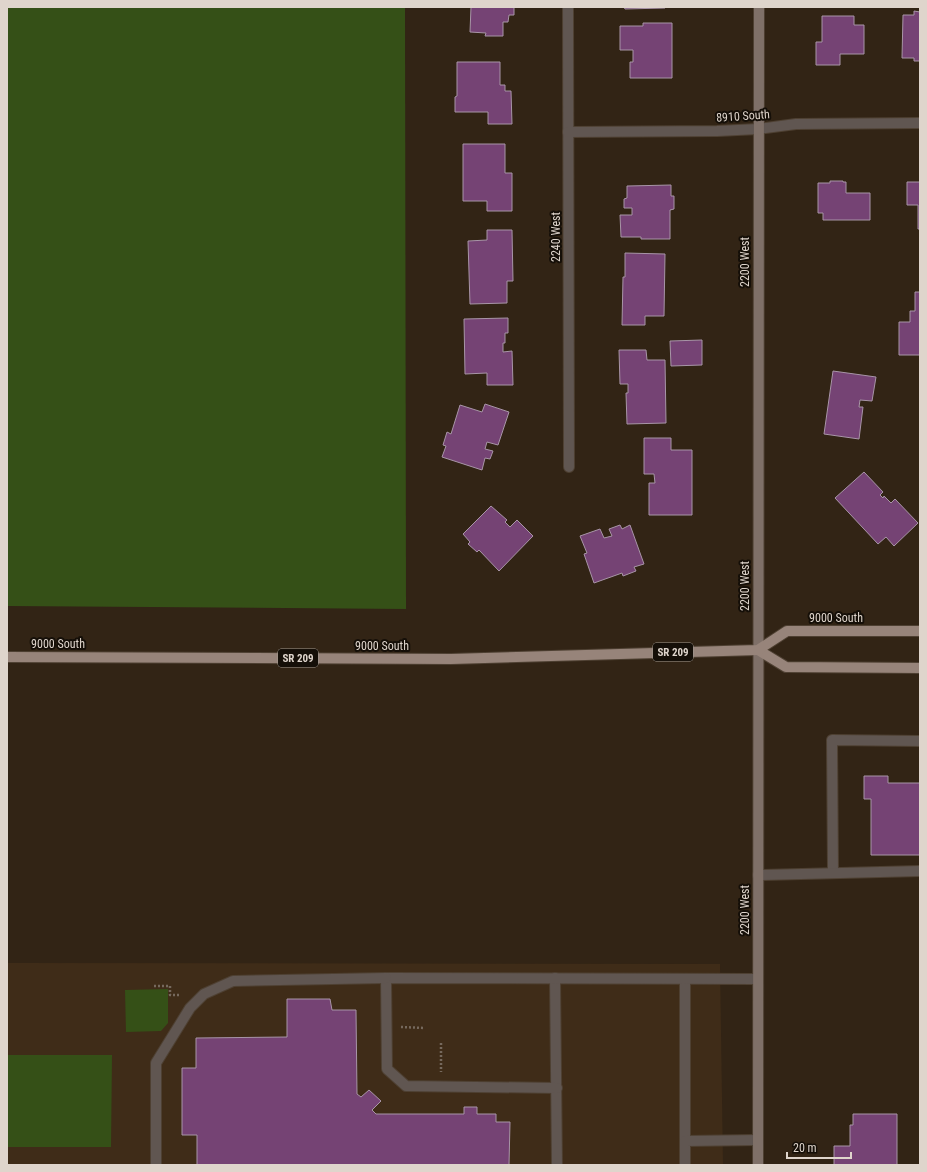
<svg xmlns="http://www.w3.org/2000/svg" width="927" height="1172" font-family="'Roboto Condensed',sans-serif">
	<rect width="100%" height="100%" fill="#322415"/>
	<path fill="#3f2c18" d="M7 963 720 964 723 1165H7Z"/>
	<g fill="#355017">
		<path d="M7 7H405L406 609 7 606Z"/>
		<path d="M168 989V1023L161 1031 126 1032 125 990Z"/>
		<path d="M7 1055H112L111 1147H7Z"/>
	</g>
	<g fill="#754374" stroke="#a895a7">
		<path d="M471 7H514V15H509L508 22H503V36H485L486 33 470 32Z"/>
		<path d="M624 7H665V8L625 9Z"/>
		<path d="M914 11 920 12V61H914V58H902L903 15H914Z"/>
		<path d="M822 16H854V25H864V54H840V65H816V42H822Z"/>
		<path d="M643 23H672V78H630V62H633V50H620V26H643Z"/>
		<path d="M457 62H500V85H505V91H511L512 124H488V112H455V97L457 96Z"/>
		<path d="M463 144H505V173H512V211H487V201H463Z"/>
		<path d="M830 181H843V182H846V193H870V220H823V213H818V183H830Z"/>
		<path d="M907 182H920V229H918V205H907Z"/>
		<path d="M671 185V196H674V209L670 210V239H641V237H621L620 215H632V208H624V199L627 198V186Z"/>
		<path d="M487 230H512L513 281H507V303L470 304 468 241 487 240Z"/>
		<path d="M625 253 665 254 664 316H645V325H622L623 277H625Z"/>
		<path d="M915 292H920V355H899V322H910V311H915Z"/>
		<path d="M508 318V333H505V343H503V352L512 351 513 385H487V373L465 374 464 319Z"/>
		<path d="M702 340V365L671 366 670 341Z"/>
		<path d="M619 350H646L647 360H665L666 423 627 424 626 393H628V384H620Z"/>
		<path d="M833 371 876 377 872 401 860 400 859 407H863L859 439 824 434Z"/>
		<path d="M485 404 509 412 498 445 487 442 485 449 493 451 490 459 485 458 482 470 442 457 446 446 443 445 447 432 451 434 460 405 482 412Z"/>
		<path d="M644 438H671V450H692V515H649V483H655L654 474H644Z"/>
		<path d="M864 472 883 492 880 495 883 498 884 496 891 503 895 499 918 523 894 546 886 537 878 544 835 498Z"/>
		<path d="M491 506 507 520 505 522 510 527 517 520 533 536 499 571 479 550 477 552 468 544 470 542 463 534Z"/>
		<path d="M620 525 622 529 630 525 644 564 634 567 636 571 623 576 622 573 594 583 584 554 587 553 580 536 600 529 604 538 612 536 609 529Z"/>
		<path d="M864 776H888V783H920V855H871V799H864Z"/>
		<path d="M287 999H330L332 1010H356L357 1094 361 1097 369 1090 381 1101 372 1110 376 1114H464V1107H477V1114H496V1122H510L509 1165H197V1135H182V1068H196V1038L287 1037Z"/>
		<path d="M853 1114H897V1165H834V1146H850V1125H853Z"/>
	</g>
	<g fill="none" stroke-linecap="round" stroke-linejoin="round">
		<g stroke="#4e4032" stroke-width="12">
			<g id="lane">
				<path d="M833 872 832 740 920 741"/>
				<path d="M758 875 920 871"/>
				<path d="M555 978 557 1165"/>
				<path d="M685 979V1141"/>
				<path d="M557 1088 406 1086 387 1069 386 978 758 979"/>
				<path d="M156 1165V1063L190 1008 204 994 233 981 386 978"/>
				<path d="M685 1165V1141L758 1140"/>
			</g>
		</g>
		<g stroke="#4e4032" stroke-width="12">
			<g id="street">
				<path d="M568 7 569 467"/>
				<path d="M568 132 717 131 758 129 796 124 920 123"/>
			</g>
		</g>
		<g stroke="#4e4032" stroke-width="12">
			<path id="secondary" d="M758 1165 759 7"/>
		</g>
		<g stroke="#4e4032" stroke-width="12">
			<g id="primary">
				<path d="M758 650 786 667 920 668"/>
				<path d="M7 657 451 659 758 650 787 631H920"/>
			</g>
		</g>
		<g stroke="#76695d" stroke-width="2.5" stroke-dasharray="2 2" stroke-linecap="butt">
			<path d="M154 986H170V995H181"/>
			<path d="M401 1027 424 1028"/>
			<path d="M441 1043V1072"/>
		</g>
		<use href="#lane" stroke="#605651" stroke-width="10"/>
		<use href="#street" stroke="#605651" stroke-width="10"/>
		<use href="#secondary" stroke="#7f7068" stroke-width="10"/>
		<use href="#primary" stroke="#97847a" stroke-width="10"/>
	</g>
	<g text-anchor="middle" stroke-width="4" stroke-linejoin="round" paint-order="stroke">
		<g fill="#150f08" stroke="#a29a91" stroke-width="1">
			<rect x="653" y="643" width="40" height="18" rx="3"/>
			<rect x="278" y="649" width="40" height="18" rx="3"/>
		</g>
		<g font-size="11" font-weight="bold" fill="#dfd5cc">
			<text x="673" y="656">SR 209</text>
			<text x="298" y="662">SR 209</text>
		</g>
		<g font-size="12" fill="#dfd5cc" stroke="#150f08">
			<text transform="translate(743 116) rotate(-4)" y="4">8910 South</text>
			<text transform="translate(556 237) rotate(-90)" y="4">2240 West</text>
			<text transform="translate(745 262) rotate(-90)" y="4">2200 West</text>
			<text transform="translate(745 586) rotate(-90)" y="4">2200 West</text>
			<text x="836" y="622">9000 South</text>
			<text x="58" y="648">9000 South</text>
			<text x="382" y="650">9000 South</text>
			<text transform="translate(745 910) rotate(-90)" y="4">2200 West</text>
		</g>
	</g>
	<rect width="927" height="1172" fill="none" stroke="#dfd5cc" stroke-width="16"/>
	<path d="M787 1152v6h64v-6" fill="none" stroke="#dfd5cc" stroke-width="2"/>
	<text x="793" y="1152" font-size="12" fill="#dfd5cc" stroke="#150f08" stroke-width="3" paint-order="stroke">20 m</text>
</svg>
